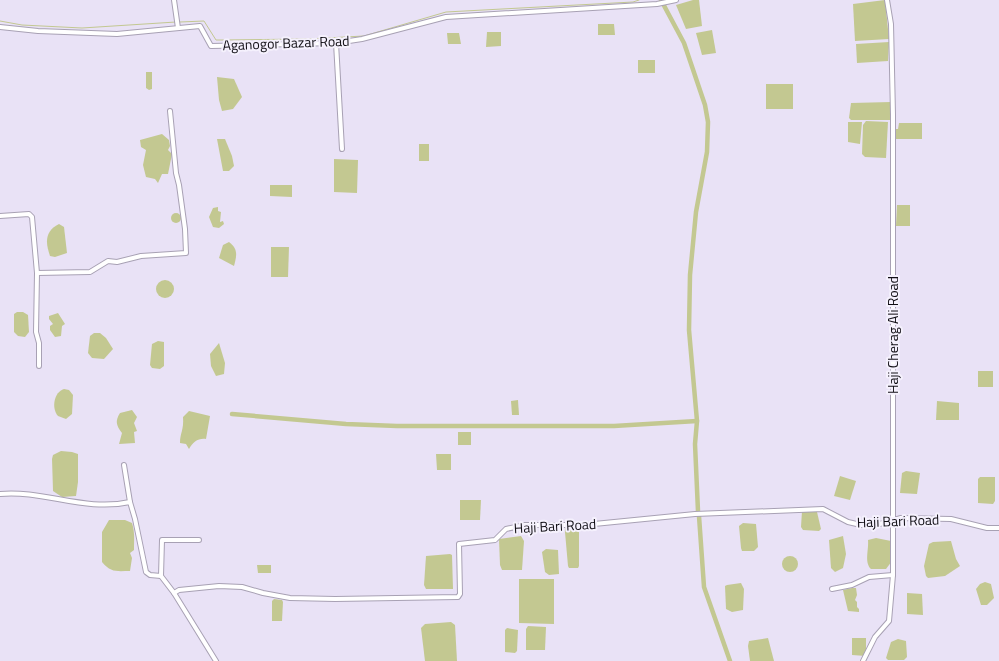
<svg xmlns="http://www.w3.org/2000/svg" width="999" height="661" font-family="'Titillium Web',sans-serif">
	<rect width="100%" height="100%" fill="#e9e2f6"/>
	<g fill="#c3c891">
		<path d="M693 0H699L702 26 686 29 676 5Z"/>
		<path d="M885 0 889 39 855 41 853 4Z"/>
		<path d="M598 24H614L615 35H598Z"/>
		<path d="M712 30 716 53 702 55 696 33Z"/>
		<path d="M487 32H501V46L486 47Z"/>
		<path d="M447 33H459L461 44H448Z"/>
		<path d="M889 42 888 61 857 63 856 44Z"/>
		<rect x="638" y="60" width="17" height="13"/>
		<path d="M146 72H152V89L149 90 146 88Z"/>
		<path d="M217 77 234 79 242 97 233 109 222 111 219 100Z"/>
		<rect x="766" y="84" width="27" height="25"/>
		<path d="M891 102V120H851L849 118 851 103Z"/>
		<path d="M866 121 888 122 886 158 865 157 862 154 863 125Z"/>
		<path d="M848 122H862L860 144 848 142Z"/>
		<path d="M899 123H922V139H896L895 129H898Z"/>
		<path d="M162 134 169 140 170 146 168 150 172 154 168 174H162L158 183 155 179 146 177 143 165 146 150 141 147 140 140Z"/>
		<path d="M217 139H225L232 156 234 166 229 171H223Z"/>
		<rect x="419" y="144" width="10" height="17"/>
		<path d="M334 159 358 160 357 193 334 192Z"/>
		<path d="M270 185H292V197L270 196Z"/>
		<path d="M897 205H910V226H896Z"/>
		<path d="M218 207V211L221 212 220 222 223 221 224 224 219 228 213 227 209 217 213 208Z"/>
		<circle cx="176" cy="218" r="5"/>
		<path d="M59 224 64 227 67 253 55 257 50 256C45 242 45 231 59 224Z"/>
		<path d="M229 242C238 249 237 255 234 266L219 258 223 245Z"/>
		<path d="M271 247H289L288 277H271Z"/>
		<circle cx="165" cy="289" r="9"/>
		<path d="M17 312H23L28 315 29 332 25 337 18 336 14 332V314Z"/>
		<path d="M58 313 65 324 62 326 61 336 55 337 50 330V326L53 324 49 319V316Z"/>
		<path d="M94 333H100L106 338 113 349 104 359 92 358 88 353 90 336Z"/>
		<path d="M158 341 164 342V366L160 369 152 368 150 365 152 344Z"/>
		<path d="M219 343 225 363 224 374 216 376 211 366 210 354Z"/>
		<rect x="978" y="371" width="15" height="16"/>
		<path d="M64 389 69 390 73 395 72 414 66 419 58 416C51 408 54 392 64 389Z"/>
		<path d="M518 400 519 415H512L511 401Z"/>
		<path d="M937 401 959 403V420H936Z"/>
		<path d="M132 410 137 417 134 423 137 431 134 432 135 443 119 444 122 433C116 425 115 421 120 413Z"/>
		<path d="M189 411 210 416 206 439C198 438 193 442 189 449L186 444 180 443C180 433 184 430 183 417Z"/>
		<rect x="458" y="432" width="13" height="13"/>
		<path d="M61 451 72 452 78 454V482L76 496 62 497 53 491 52 459 53 455Z"/>
		<path d="M436 454H451V470H437Z"/>
		<path d="M906 471 920 473 917 494 900 493 902 473Z"/>
		<path d="M840 476 856 481 850 500 834 496Z"/>
		<path d="M980 477H995V501L993 504 978 503V479Z"/>
		<path d="M460 500H481L480 520H460Z"/>
		<path d="M802 511 817 512 821 529 819 531 803 530 801 527Z"/>
		<path d="M109 520H125L132 523C135 532 134 541 134 550L130 553 132 558 130 571C117 571 111 573 102 562V532Z"/>
		<path d="M743 523 756 524 758 547 754 551H742L741 548 739 526Z"/>
		<path d="M569 527 579 530V566L578 568H569L568 566 565 532V528Z"/>
		<path d="M521 536 524 541 522 570H502L500 565 499 539Z"/>
		<path d="M843 536 846 554 843 568 835 572 831 568 829 540Z"/>
		<path d="M876 538 891 541 892 561 886 569H871C864 562 869 550 868 540Z"/>
		<path d="M951 541 956 559 960 566 945 576 928 578 926 576 924 566 929 544 933 542Z"/>
		<path d="M546 549 558 550 559 574 549 575 545 572 542 552Z"/>
		<path d="M450 554 452 555 453 589H426L424 585 426 556Z"/>
		<circle cx="790" cy="564" r="8"/>
		<path d="M257 565H271V573H258Z"/>
		<path d="M519 579H554V624L519 623Z"/>
		<path d="M985 582 991 584 994 598 987 605H981L976 589 980 584Z"/>
		<path d="M741 583 744 589 743 610 732 612 726 609 725 586 727 585Z"/>
		<path d="M852 588H856L857 595 855 600 857 602V607L859 609V612L848 611 843 590Z"/>
		<path d="M907 593 922 594 923 615 907 614Z"/>
		<path d="M274 599 282 600 283 602 282 621H272V601Z"/>
		<path d="M451 622 455 625 457 661H425L421 628 425 624Z"/>
		<path d="M528 626 546 627 545 650H526V629Z"/>
		<path d="M507 628 518 630 517 651 515 653 505 652V630Z"/>
		<path d="M768 638 774 661H750L748 646 749 641Z"/>
		<path d="M852 638H866V656L852 655Z"/>
		<path d="M898 639 906 641 907 657 904 660H888L886 658 891 642Z"/>
	</g>
	<g fill="none" stroke-linecap="round" stroke-linejoin="round">
		<g stroke="#c3c891" stroke-width="1">
			<path d="M0 21 22 25 82 28 176 22"/>
			<path d="M180 22 204 21 216 40H221L307 39 364 36 446 12 633 2 639 0"/>
		</g>
		<g stroke="#c3c891" stroke-width="4.5">
			<path d="M661 0 684 43 705 105 708 122 707 152 696 212 690 275 689 330 697 421 695 444 698 511"/>
			<path d="M232 414 346 424 397 426H614L697 421"/>
			<path d="M699 516 704 587 730 661"/>
		</g>
		<g stroke="#a8a1b4" stroke-width="6">
			<g id="street">
				<path d="M174 0 178 28"/>
				<path d="M0 27 38 31 117 34 200 26 211 46 336 43 362 39 446 17 657 4 676 0"/>
				<path d="M336 43 342 149"/>
				<path d="M0 216 29 214 32 217 37 273 36 332 39 343V366"/>
				<path d="M37 273 90 272 108 261 117 262 141 256 186 253 185 229 179 185 176 173 170 111"/>
				<path d="M124 465 130 502"/>
				<path d="M0 494C44 490 85 512 130 502L135 519 146 572 150 575 161 576 174 593"/>
				<path d="M161 576 162 540H199"/>
				<path d="M832 589 852 585 869 577 893 575"/>
				<path d="M216 661 174 593 179 590 219 586 242 587 263 593 290 598 335 599 458 597 460 594 459 544 495 540 506 529 525 525H584L695 514 823 509 848 522 861 525H876L901 518 951 519 987 528H999"/>
				<path d="M863 661 875 637 889 621 893 575V115L891 24 887 0"/>
			</g>
		</g>
		<use href="#street" stroke="#fff" stroke-width="4"/>
	</g>
	<g text-anchor="middle" stroke-width="4" stroke-linejoin="round" paint-order="stroke">
		<g font-size="14" fill="#100e14" stroke="#f5f1fd">
			<text transform="translate(286 43) rotate(-2)" y="5">Aganogor Bazar Road</text>
			<text transform="translate(893 335) rotate(-90)" y="5">Haji Cherag Ali Road</text>
			<text transform="translate(898 521) rotate(-2)" y="5">Haji Bari Road</text>
			<text transform="translate(555 526) rotate(-3)" y="5">Haji Bari Road</text>
		</g>
	</g>
</svg>
